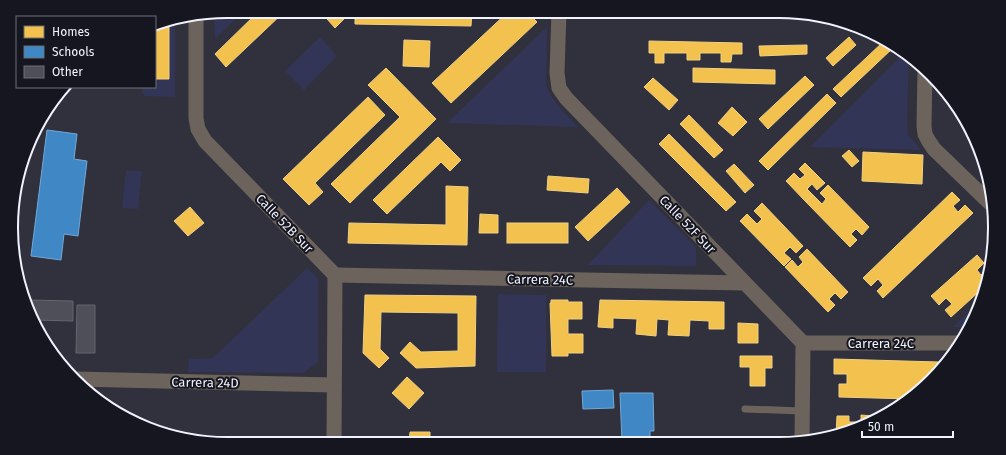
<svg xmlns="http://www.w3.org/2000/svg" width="1006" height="455" font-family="'Fira Sans',sans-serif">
	<rect width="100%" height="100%" fill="#30313c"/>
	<g fill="#333557">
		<path d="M228 11H244L215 39 214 13Z"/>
		<path d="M175 20V97L144 96 141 87H155V79L168 78 169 21Z"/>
		<path d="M547 27 546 85C552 102 566 114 578 127L447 123Z"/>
		<path d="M320 37 337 56 304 90 285 71Z"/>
		<path d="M902 55 909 59 907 118 908 135 921 150 810 147Z"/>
		<path d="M126 170 142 171 138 209 122 208Z"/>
		<path d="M649 200 696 247V266L588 265Z"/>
		<path d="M307 268 318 278V362L303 373 188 372 189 359 213 358Z"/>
		<path d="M498 294 546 295V372H497Z"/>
		<path d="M981 300 979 310 969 327H953Z"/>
	</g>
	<g fill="#f2c14e" stroke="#f1d082">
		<path d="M259 11H285L226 67 215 54Z"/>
		<path d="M320 11H342L347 16 335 28Z"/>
		<path d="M355 11H472L471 26 355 24Z"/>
		<path d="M509 11H526L537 22 451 103 432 83Z"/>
		<path d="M769 11H779L800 15 799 18 768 16Z"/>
		<path d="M169 21V79H155V24Z"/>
		<path d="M849 37 856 45 833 66 826 58Z"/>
		<path d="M404 40 430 41 429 67 403 66Z"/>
		<path d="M649 41 742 43V54H732L731 62H721V53H700V60H687V53H664V63H655V53H649Z"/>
		<path d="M883 42 893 48 841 97 833 89Z"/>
		<path d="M807 45V54L760 56 759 46Z"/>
		<path d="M386 68 436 119 350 203 331 184 400 117 368 85Z"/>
		<path d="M693 68 775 70V84L693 82Z"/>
		<path d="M805 76 814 85 768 129 759 119Z"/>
		<path d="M653 78 678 100 669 110 644 87Z"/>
		<path d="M827 94 836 103 768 170 759 161Z"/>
		<path d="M368 97 385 115 315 183 323 192 309 205 283 179Z"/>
		<path d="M732 107 747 122 733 136 718 123Z"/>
		<path d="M689 115 723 150 714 158 680 124Z"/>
		<path d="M669 134 736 202 726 211 659 144Z"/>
		<path d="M438 137 461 160 450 171 441 162 387 214 373 200Z"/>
		<path d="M849 150 859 161 852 167 842 156Z"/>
		<path d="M863 152 923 155 922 184 862 181Z"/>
		<path d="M805 163 825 183 817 190 812 184 807 189 813 195 806 202 786 181 794 173 800 179 805 175 799 169Z"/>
		<path d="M734 164 754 185 745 193 726 171Z"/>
		<path d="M548 176 589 179 588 193 547 190Z"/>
		<path d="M828 185 869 227 862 235 856 229 851 234 857 240 850 247 806 202 813 195 822 204 826 199 820 193Z"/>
		<path d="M446 186 468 187 467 245 348 243 349 223 446 225Z"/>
		<path d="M617 188 630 202 588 241 575 227Z"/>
		<path d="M952 192 960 200 953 206 958 212 965 205 973 213 883 298 877 291 883 285 878 279 871 286 863 278Z"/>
		<path d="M762 203 803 246 796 253 790 247 784 253 791 259 784 266 740 221 747 214 757 224 762 219 754 211Z"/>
		<path d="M190 207 204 223 188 236 174 221Z"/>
		<path d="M480 214 498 215V233H479Z"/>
		<rect x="507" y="223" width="61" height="20"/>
		<path d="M807 249 848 292 841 299 835 293 829 299 835 305 828 312 785 267 792 260 798 267 803 262 799 257Z"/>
		<path d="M977 255 984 263 977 270 981 275 987 270 983 288 951 317 945 310 952 304 946 298 939 305 931 296Z"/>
		<path d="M365 295 476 296 475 366 416 368 400 353 410 342 421 352 458 351V313L381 312 380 349 389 358 379 368 363 353Z"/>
		<path d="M551 300H568V302H582V319H568V334H583V353H568V356H552L550 303H551Z"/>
		<path d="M600 300 724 302V329H709V321L690 320 689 336 668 335 669 320 657 319 656 336 636 334 637 319 613 318V328L598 327Z"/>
		<path d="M738 323 758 324V343H738Z"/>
		<path d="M740 356H772V368H765V386H750V367H740Z"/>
		<path d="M834 359 939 362 938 371 911 399 839 397V384H847V374H834Z"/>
		<path d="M407 377 424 393 409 409 392 393Z"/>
		<path d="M861 415 873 416V421L862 427 836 434 837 416H849V422H861Z"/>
		<path d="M410 432H430V443H409Z"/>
	</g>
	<g fill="#3f88c5" stroke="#74a8d6">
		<path d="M47 110 46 121 40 120V119Z"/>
		<path d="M47 130 77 134 74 159 87 161 78 236 64 234 61 260 31 256Z"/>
		<path d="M613 390 614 408 583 409 582 391Z"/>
		<path d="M620 393H653L654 431H650V443H622Z"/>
	</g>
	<g fill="#4e4f58" stroke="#64656f">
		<path d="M28 300 73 301V321L35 320Z"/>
		<path d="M77 305H95V353H76Z"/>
	</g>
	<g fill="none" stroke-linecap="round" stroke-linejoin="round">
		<path stroke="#6c635c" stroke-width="7" d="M745 409 802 411"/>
		<g stroke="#6c635c" stroke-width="15">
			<path d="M559 11 557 73 559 88 566 98 803 343 802 442"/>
			<path d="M196 16V118L198 129 205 141 335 275 334 444"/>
			<path d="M925 70 924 126 925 134 928 140 934 149 990 203"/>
			<path d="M335 275 744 283"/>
			<path d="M803 343H960"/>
			<path d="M76 379 334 385"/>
		</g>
	</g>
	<g text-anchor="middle" stroke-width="4" stroke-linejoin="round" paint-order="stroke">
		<g font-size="13" fill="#f0f2fd" stroke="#15161f">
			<text transform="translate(285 223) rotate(46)" y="5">Calle 52B Sur</text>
			<text transform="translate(688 224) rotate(46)" y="5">Calle 52F Sur</text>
			<text transform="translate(540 279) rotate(1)" y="5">Carrera 24C</text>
			<text x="881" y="348">Carrera 24C</text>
			<text transform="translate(205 382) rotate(1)" y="5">Carrera 24D</text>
		</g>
	</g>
	<path d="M0 0H1006V455H0ZM227 18H779A209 209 0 0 1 988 227V228A209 209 0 0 1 779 437H227A209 209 0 0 1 18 228V227A209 209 0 0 1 227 18Z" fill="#15161f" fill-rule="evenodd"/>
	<path fill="none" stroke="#f0f2fd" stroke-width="2" d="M227 18H779A209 209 0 0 1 988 227V228A209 209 0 0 1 779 437H227A209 209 0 0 1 18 228V227A209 209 0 0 1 227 18Z"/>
	<rect x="16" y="16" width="140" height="72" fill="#15161f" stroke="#6d6e78"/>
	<rect x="24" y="26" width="20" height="12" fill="#f2c14e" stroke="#6d6e78"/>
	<text x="52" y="36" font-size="12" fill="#f0f2fd">Homes</text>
	<rect x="24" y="46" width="20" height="12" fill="#3f88c5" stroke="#6d6e78"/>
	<text x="52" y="56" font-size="12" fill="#f0f2fd">Schools</text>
	<rect x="24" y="66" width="20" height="12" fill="#4e4f58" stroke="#6d6e78"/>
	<text x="52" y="76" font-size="12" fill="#f0f2fd">Other</text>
	<path d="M862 431v6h91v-6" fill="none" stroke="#f0f2fd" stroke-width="2"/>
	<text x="868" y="431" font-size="12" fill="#f0f2fd" stroke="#15161f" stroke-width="3" paint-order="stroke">50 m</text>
</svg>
